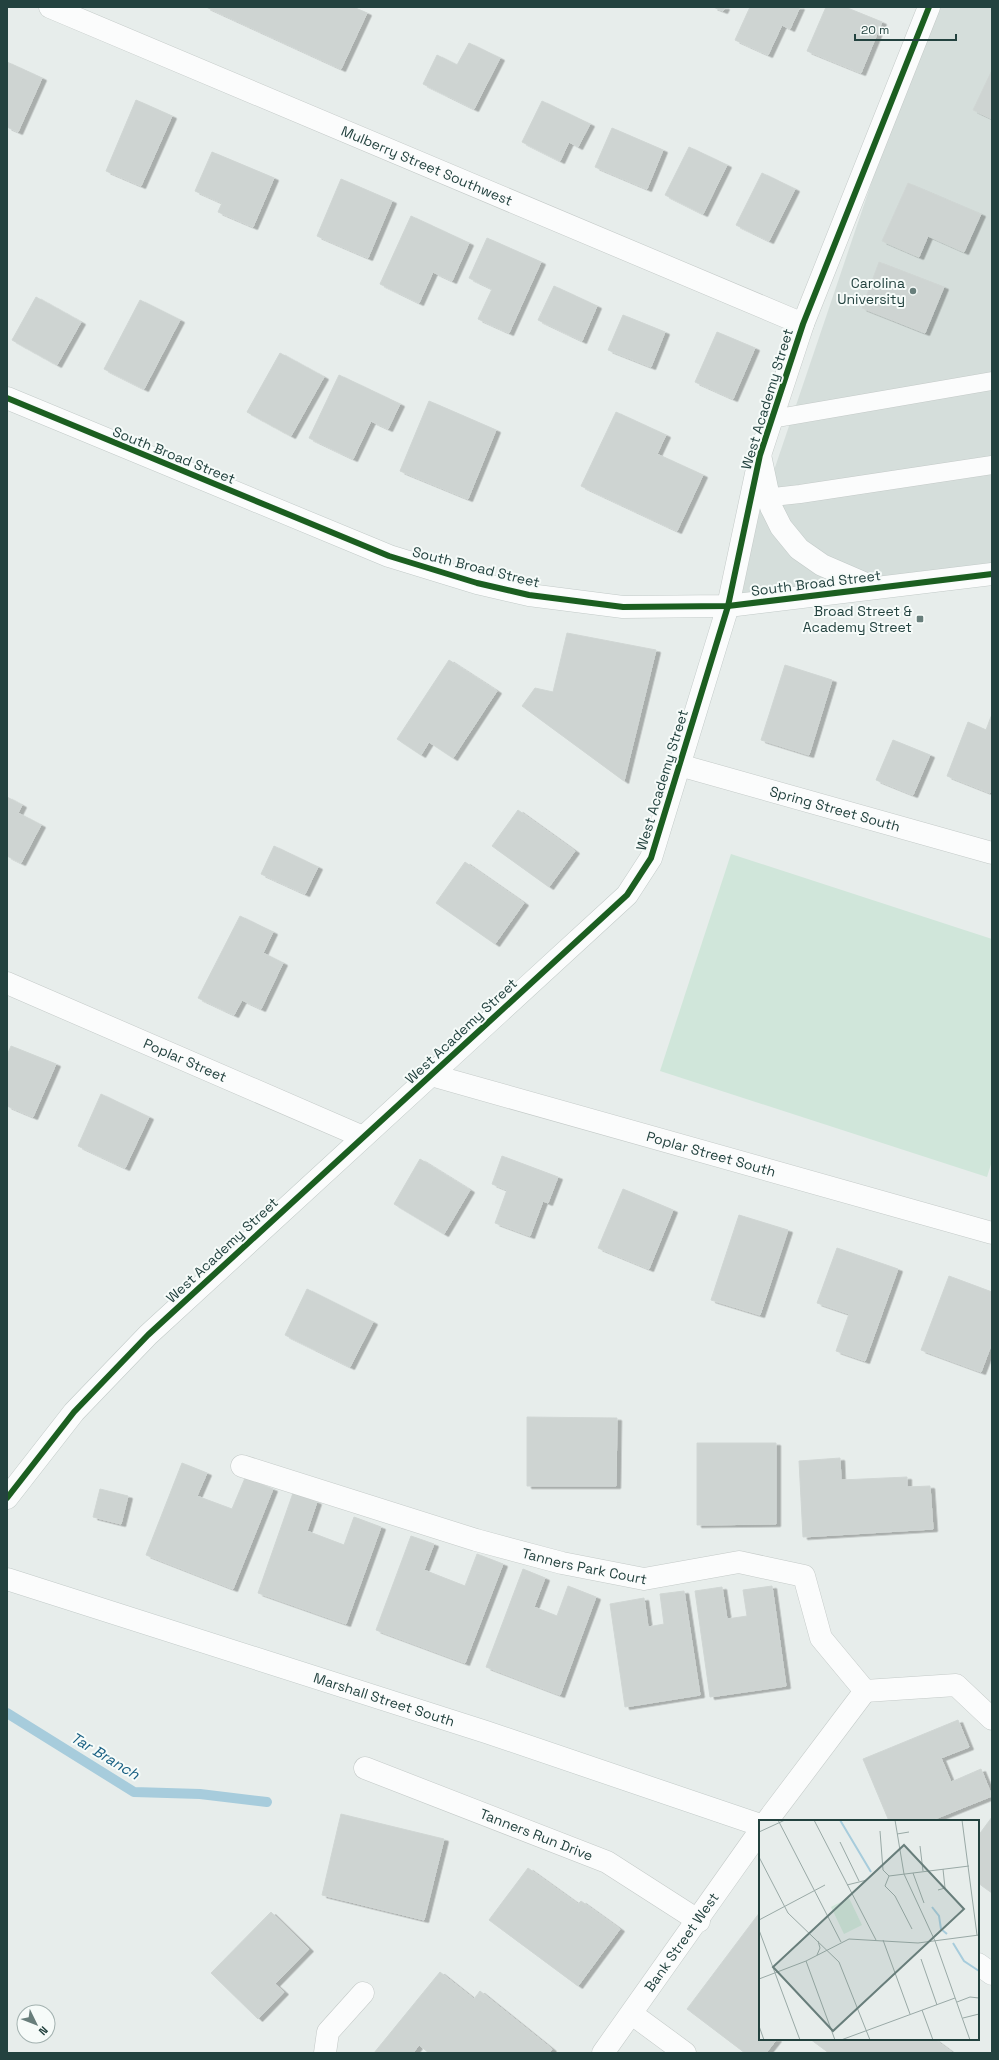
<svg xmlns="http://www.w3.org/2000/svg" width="999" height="2060" font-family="'Space Grotesk',sans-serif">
	<defs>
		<filter id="shadow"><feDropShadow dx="4.5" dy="2.5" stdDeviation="0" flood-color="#0004"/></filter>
	</defs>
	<rect width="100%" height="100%" fill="#e7edeb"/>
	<path fill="#d5dedb" d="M931 7H992V574L728 606Z"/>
	<path fill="#d0e6da" d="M731 854 992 939V1161L987 1177 660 1071Z"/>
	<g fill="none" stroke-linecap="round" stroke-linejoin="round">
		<path stroke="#a7ccdc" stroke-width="10" d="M7 1713 134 1792 200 1794 267 1802"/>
	</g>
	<g fill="#ced4d2" stroke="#d0d6d4" filter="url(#shadow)">
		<path d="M206 7H353L367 13 341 69Z"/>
		<path d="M713 7H725L723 11Z"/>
		<path d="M750 7H800L790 29 782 25 768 55 735 40Z"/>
		<path d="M826 7H845L882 22 861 73 807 51Z"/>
		<path d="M469 43 500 58 474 109 423 84 437 55 457 65Z"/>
		<path d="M7 62 42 78 18 132 7 127Z"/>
		<path d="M992 70V119L973 110Z"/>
		<path d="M136 100 172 116 141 186 106 171Z"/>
		<path d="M542 101 590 124 578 147 569 142 560 161 522 142Z"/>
		<path d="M612 128 663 150 647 189 595 167Z"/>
		<path d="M689 147 727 165 703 214 665 195Z"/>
		<path d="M212 152 274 178 253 227 218 212 222 203 195 191Z"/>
		<path d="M762 173 795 189 769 241 736 225Z"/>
		<path d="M341 179 392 201 368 258 317 236Z"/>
		<path d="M908 183 981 214 964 252 928 236 919 257 882 241Z"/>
		<path d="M411 216 469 243 452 281 433 272 419 303 380 284Z"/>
		<path d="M487 238 541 262 509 333 478 319 492 289 469 278Z"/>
		<path d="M879 262 944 287 925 333 862 308Z"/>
		<path d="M554 286 597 306 582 341 538 320Z"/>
		<path d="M36 297 81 322 57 365 12 340Z"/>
		<path d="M140 300 180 320 144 389 104 369Z"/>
		<path d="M623 315 665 332 651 367 608 350Z"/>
		<path d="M717 332 755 348 733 399 695 382Z"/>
		<path d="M280 353 324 377 291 436 247 412Z"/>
		<path d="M339 375 400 404 388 429 371 421 353 459 309 438Z"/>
		<path d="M429 401 496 430 468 499 400 471Z"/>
		<path d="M616 412 666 435 657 454 703 475 677 531 581 486Z"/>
		<path d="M567 633 656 650 624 781 522 706 535 688 553 692Z"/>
		<path d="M449 660 497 691 453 758 429 742 421 755 397 739Z"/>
		<path d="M785 665 832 680 809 755 761 740Z"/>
		<path d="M992 714V788L990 793 947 776 968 722 986 730Z"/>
		<path d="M893 740 930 755 913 795 876 780Z"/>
		<path d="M7 797 22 805 18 813 41 825 21 863 7 856Z"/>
		<path d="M518 810 575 851 549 887 492 846Z"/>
		<path d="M274 846 318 867 305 894 261 874Z"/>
		<path d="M465 862 524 903 495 944 436 903Z"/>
		<path d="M240 916 273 932 263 953 283 963 261 1009 242 1000 234 1015 198 998Z"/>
		<path d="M11 1046 56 1064 33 1117 7 1106V1055Z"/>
		<path d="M101 1094 149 1117 125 1168 78 1146Z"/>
		<path d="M502 1156 558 1177 548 1203 543 1201 530 1236 495 1223 507 1190 492 1184Z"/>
		<path d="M420 1159 470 1190 444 1234 394 1204Z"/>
		<path d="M623 1189 673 1210 649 1269 598 1248Z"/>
		<path d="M739 1215 788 1230 760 1315 711 1300Z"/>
		<path d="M837 1248 898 1269 865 1361 836 1351 849 1314 817 1303Z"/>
		<path d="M949 1276 992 1292V1343L981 1372 921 1350Z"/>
		<path d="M307 1289 373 1322 350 1367 285 1335Z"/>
		<path d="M527 1417 617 1418 616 1486H527Z"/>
		<path d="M697 1443H776V1524L697 1525Z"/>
		<path d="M840 1458 841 1480 907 1477V1487L930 1486 933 1529 803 1537 799 1461Z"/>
		<path d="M182 1463 207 1473 197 1496 232 1509 245 1478 273 1489 233 1589 146 1555Z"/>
		<path d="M100 1489 128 1496 121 1524 93 1517Z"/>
		<path d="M293 1493 317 1502 307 1531 344 1545 354 1517 381 1527 346 1624 258 1593Z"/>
		<path d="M411 1536 434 1544 424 1570 465 1586 477 1554 503 1564 465 1663 376 1630Z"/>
		<path d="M523 1569 545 1578 534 1607 557 1616 568 1586 596 1597 560 1695 486 1667Z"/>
		<path d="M772 1586 786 1686 710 1697 695 1591 722 1587 727 1619 747 1616 743 1590Z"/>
		<path d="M684 1591 700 1695 625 1707 610 1604 644 1598 648 1627 664 1624 660 1594Z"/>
		<path d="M958 1720 969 1747 941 1758 951 1782 981 1769 992 1796 930 1821H889L863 1759Z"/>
		<path d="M341 1814 444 1839 424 1920 322 1895Z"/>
		<path d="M992 1817V1893L978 1883V1836Z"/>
		<path d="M528 1868 578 1904 581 1901 620 1929 578 1986 489 1920Z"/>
		<path d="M271 1912 309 1949 275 1984 284 1992 258 2019 211 1973Z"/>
		<path d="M760 1912V2039H777L766 2053H745L687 2009Z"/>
		<path d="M440 1972 474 1999 480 1991 552 2049 549 2053H429L419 2045 413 2053H374Z"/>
		<path d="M810 2039H934L953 2053H829Z"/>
	</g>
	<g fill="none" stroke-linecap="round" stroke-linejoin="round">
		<g stroke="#c4cac8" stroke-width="19">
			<g id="lane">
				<path d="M772 419 992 381"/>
				<path d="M755 499 800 494 992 465"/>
			</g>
		</g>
		<g stroke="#c4cac8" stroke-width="23">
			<g id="street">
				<path id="s1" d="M50 7 803 324"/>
				<path d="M728 606 760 455 803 324 929 7"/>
				<path id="s2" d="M679 765 992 853"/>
				<path id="s3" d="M7 983 363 1137"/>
				<path id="s4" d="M431 1075 992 1233"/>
				<path id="s5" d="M242 1466 476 1540 562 1563 644 1579 739 1562 804 1576 821 1638 865 1691"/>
				<path d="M865 1691 956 1685 992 1719"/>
				<path id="s6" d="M365 1768 607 1862 699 1921"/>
				<path d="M767 1821 865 1691"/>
				<path d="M632 2014 685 2053"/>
				<path d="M325 2053 328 2032 363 1993"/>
				<path id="s7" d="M603 2053 760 1831"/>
			</g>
		</g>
		<g stroke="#c2cac8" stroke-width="23">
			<g id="secondary">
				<path d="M7 398 389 556 477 583 529 595 623 607 728 606 992 574"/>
				<path d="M760 455 771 507 781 527 799 549 822 565 873 587"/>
				<path d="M7 1498 74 1412 148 1335 627 895 651 858 728 606"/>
				<path id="s8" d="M7 1579 486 1732 760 1825"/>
				<path d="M978 1964 992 1974"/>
			</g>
		</g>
		<use href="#lane" stroke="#fbfcfc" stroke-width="18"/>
		<use href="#street" stroke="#fbfcfc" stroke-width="22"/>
		<use href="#secondary" stroke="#fbfcfc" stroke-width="22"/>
		<g stroke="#f6fbf9" stroke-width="8">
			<g id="cycleway">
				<path d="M7 398 389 556 477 583 529 595 623 607 728 606 992 574"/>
				<path d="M7 1498 74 1412 148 1335 627 895 651 858 728 606 760 455 803 324 929 7"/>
			</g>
		</g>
		<use href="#cycleway" stroke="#1b5e20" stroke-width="6"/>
	</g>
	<g fill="#687e7b" stroke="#f6fbf9" stroke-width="1.5">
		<circle cx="913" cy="291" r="4"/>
		<rect x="916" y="615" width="8" height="8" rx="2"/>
	</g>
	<g text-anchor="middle" stroke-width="4" stroke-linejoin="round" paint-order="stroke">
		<g font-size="14" fill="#23423f" stroke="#f6fbf9">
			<text dy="5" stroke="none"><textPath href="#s1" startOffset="409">Mulberry Street Southwest</textPath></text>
			<text transform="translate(767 399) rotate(-73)" y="5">West Academy Street</text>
			<text transform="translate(174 455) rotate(22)" y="5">South Broad Street</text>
			<text transform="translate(476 567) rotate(14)" y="5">South Broad Street</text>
			<text transform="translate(816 583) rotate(-7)" y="5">South Broad Street</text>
			<text transform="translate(662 780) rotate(-73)" y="5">West Academy Street</text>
			<text dy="5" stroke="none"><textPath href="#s2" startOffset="162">Spring Street South</textPath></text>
			<text transform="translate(461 1031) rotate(-43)" y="5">West Academy Street</text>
			<text dy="5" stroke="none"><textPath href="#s3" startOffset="194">Poplar Street</textPath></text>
			<text dy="5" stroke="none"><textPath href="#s4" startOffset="291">Poplar Street South</textPath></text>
			<text transform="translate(222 1250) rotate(-43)" y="5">West Academy Street</text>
			<text dy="5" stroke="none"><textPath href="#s5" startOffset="357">Tanners Park Court</textPath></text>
			<text dy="5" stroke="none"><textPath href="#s8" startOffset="396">Marshall Street South</textPath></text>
			<text dy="5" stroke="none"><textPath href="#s6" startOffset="184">Tanners Run Drive</textPath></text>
			<text dy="5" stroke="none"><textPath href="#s7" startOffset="136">Bank Street West</textPath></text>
		</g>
		<g font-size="14" fill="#23423f" stroke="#f6fbf9" text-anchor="end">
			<text x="905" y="288">Carolina<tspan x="905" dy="16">University</tspan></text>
			<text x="912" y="616">Broad Street &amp;<tspan x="912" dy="16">Academy Street</tspan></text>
		</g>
		<g font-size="15" font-style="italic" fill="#185f82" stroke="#f6fbf9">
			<text transform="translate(105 1756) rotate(31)" y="5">Tar Branch</text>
		</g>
	</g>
	<g transform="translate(759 1820)">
		<rect width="220" height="220" fill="#e7edeb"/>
		<path d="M90 78 103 105 85 114 72 87Z" fill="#d0e6da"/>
		<path fill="none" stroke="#a7ccdc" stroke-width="2" d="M81 0 112 52M173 87 180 96 182 109 188 114M194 123 205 141 220 151"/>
		<path fill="none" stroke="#99a9a6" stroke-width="1" d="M19 0 82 122M55 0 117 120M136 0 145 54 176 121 211 220M203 0 218 115M121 11 124 50 130 56M0 12 26 0M138 14 150 12M81 22 100 61M161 26 164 51M0 37 29 93 80 142 111 220M154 53 165 83M130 56 210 46M130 56 126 66 136 76 153 109M88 65 108 60M179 70 186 68 184 49M0 100 66 65M0 110 41 220M124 120 151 194M58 135 61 128 59 121M162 139 178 185M47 141 76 220M0 159 47 141 90 119 159 123 220 115M198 182 211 177 220 178M163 190 174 220M204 198 220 194M0 206 5 220M82 220 196 178"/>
		<path fill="#687e7b" fill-opacity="0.15" stroke="#687e7b" stroke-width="2" d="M145 25 205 89 74 211 14 147Z"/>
		<rect width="220" height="220" fill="none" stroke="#23423f" stroke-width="2"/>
	</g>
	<rect width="999" height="2060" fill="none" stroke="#23423f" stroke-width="16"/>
	<g transform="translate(36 2024) rotate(133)"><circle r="19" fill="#f6fbf9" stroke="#a2b1af"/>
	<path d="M0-3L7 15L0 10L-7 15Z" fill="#687e7b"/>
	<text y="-6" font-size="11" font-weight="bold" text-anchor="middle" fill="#23423f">N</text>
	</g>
	<path d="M855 34v6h101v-6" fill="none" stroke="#23423f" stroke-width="2"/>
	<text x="861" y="34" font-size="12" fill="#23423f" stroke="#f6fbf9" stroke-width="3" paint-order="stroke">20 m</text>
</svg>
